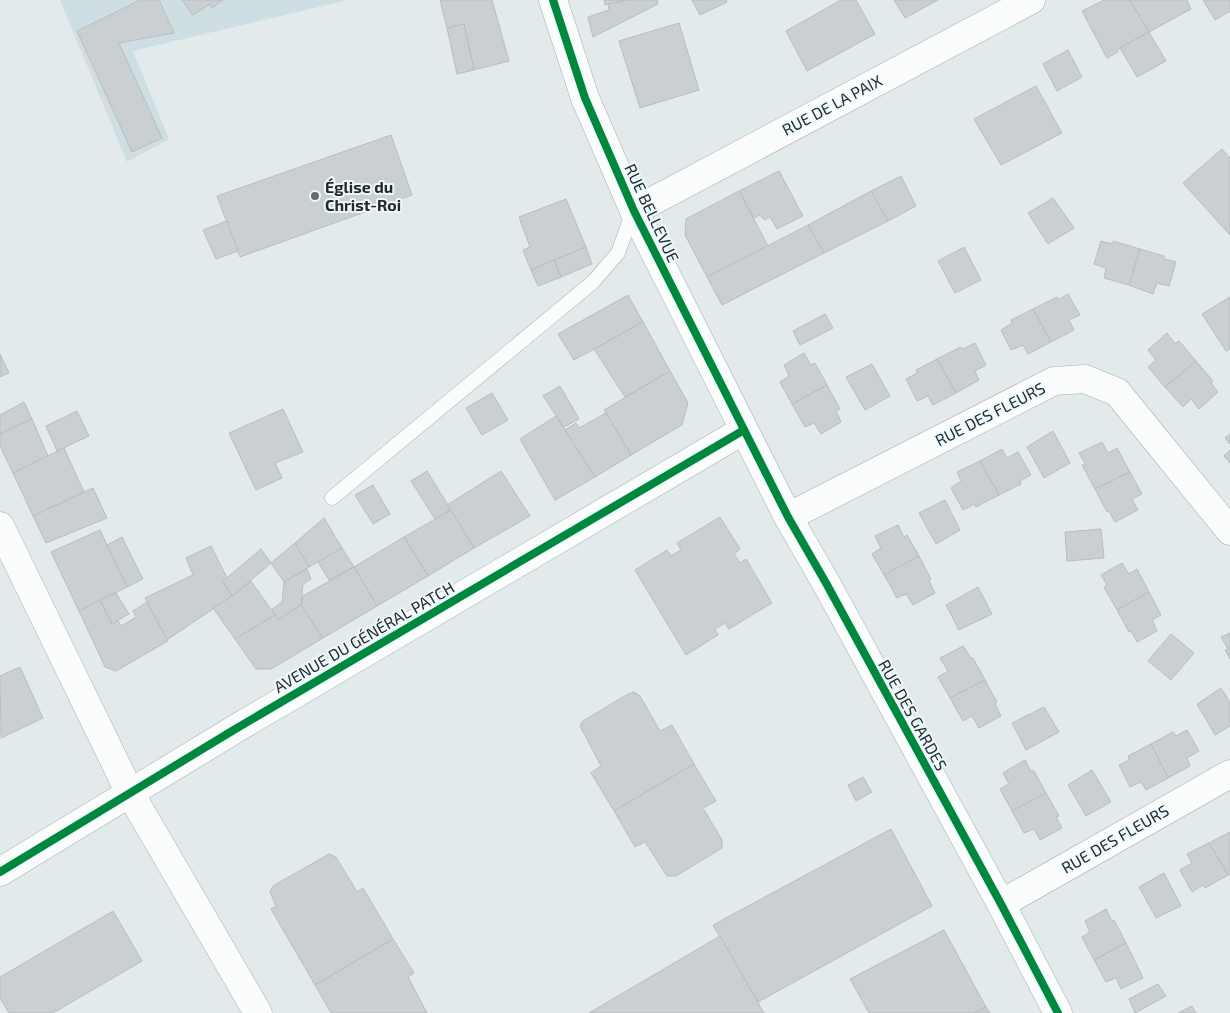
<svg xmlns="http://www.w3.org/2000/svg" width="1230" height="1013" font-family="'Exo 2',sans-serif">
	<rect width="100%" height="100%" fill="#e2eaec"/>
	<path fill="#cedee2" d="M60 0H348L133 51 169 139 127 162Z"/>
	<g fill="#cad0d1" stroke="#b8bebf">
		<path d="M140 0H159L174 33 119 43 162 138 132 152 77 31Z"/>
		<path d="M182 0H223L212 8 210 4 193 15Z"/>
		<path d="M440 0H492L509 61 474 70 464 24 447 28Z"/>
		<path d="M604 0H628L605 5Z"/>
		<path d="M628 0H657L658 4 593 37 588 17 609 10 608 4Z"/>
		<path d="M692 0H726L727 2 700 15Z"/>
		<path d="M841 0H856L875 34 807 71 786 31Z"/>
		<path d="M894 0H938L905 18Z"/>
		<path d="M1104 0H1130L1149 32 1118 49V52L1107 58 1082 11Z"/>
		<path d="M1130 0H1187L1191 9 1149 32Z"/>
		<path d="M1203 0H1230V11L1215 20Z"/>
		<path d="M679 23 699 90 640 108 619 41Z"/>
		<path d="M464 24 474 70 457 74 447 28Z"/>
		<path d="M1149 32 1166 61 1137 77 1120 48Z"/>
		<path d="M1068 50 1082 77 1057 91 1043 64Z"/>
		<path d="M1036 86 1062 133 1001 165 974 119Z"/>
		<path d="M391 135 412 195 240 257 217 196Z"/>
		<path d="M1222 149 1230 158V235L1183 183Z"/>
		<path d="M779 171 803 216 777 229 770 217 764 220 760 215 754 218 739 191Z"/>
		<path d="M901 176 916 206 888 221 871 191Z"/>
		<path d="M739 191 768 246 707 277 685 235 686 219Z"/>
		<path d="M871 191 888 221 824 253 808 225Z"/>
		<path d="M1053 198 1074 228 1048 244 1028 213Z"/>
		<path d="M566 199 586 247 531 270 523 250 530 247 519 217Z"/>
		<path d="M227 221 238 251 216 259 203 230Z"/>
		<path d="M808 225 824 253 722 305 707 277Z"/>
		<path d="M1101 241 1113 244V241L1140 249 1129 285 1104 278 1106 268 1094 264Z"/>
		<path d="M586 247 592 264 561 277 554 260Z"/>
		<path d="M964 247 981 280 955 293 938 261Z"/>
		<path d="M1140 249 1164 256V259L1176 262 1169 286 1157 283 1153 294 1129 285Z"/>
		<path d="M554 260 561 277 538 286 531 270Z"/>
		<path d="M1068 294 1080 315 1069 320 1074 330 1051 342 1033 309 1057 297 1058 300Z"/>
		<path d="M628 295 643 322 574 360 558 334Z"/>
		<path d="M1230 297V349L1226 351 1202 314Z"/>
		<path d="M1033 309 1051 342 1028 354 1023 345 1011 350 1001 330 1012 323 1011 320Z"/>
		<path d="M825 314 833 328 800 345 793 331Z"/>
		<path d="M643 322 670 371 625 397 594 349Z"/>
		<path d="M1167 333 1175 344 1179 341 1196 361 1165 387 1148 367 1156 360 1148 350Z"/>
		<path d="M975 343 986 365 975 371 979 380 956 393 937 359 961 347 963 349Z"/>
		<path d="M804 353 811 365 815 363 827 385 792 404 780 382 789 376 784 365Z"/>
		<path d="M0 354 9 373 0 377Z"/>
		<path d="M937 359 956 393 933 405 928 396 917 401 906 379 917 373 916 370Z"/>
		<path d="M1196 361 1213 381 1211 383 1218 392 1199 409 1191 399 1183 407 1165 387Z"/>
		<path d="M872 364 890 396 865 410 846 377Z"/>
		<path d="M670 371 688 403 682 425 631 455 604 410Z"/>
		<path d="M827 385 840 409 836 411 841 422 821 434 814 423 805 427 792 404Z"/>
		<path d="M560 386 579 419 564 427 543 396Z"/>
		<path d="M492 393 508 420 482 435 466 408Z"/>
		<path d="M24 402 32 419 0 434V415Z"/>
		<path d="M283 409 303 452 275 463 282 478 256 490 229 433Z"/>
		<path d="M77 411 89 436 57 451 46 426Z"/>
		<path d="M606 413 631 455 595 477 565 430 576 423 579 428Z"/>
		<path d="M556 416 595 477 555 500 520 439Z"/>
		<path d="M32 419 48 456 13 473 0 446V434Z"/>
		<path d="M1053 431 1070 463 1044 478 1027 447Z"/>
		<path d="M1230 434V444L1225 438Z"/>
		<path d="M1102 442 1108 453 1117 448 1130 472 1095 489 1082 465H1086L1079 453Z"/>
		<path d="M64 448 84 492 33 516 13 473Z"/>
		<path d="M1002 449 1007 458 1018 452 1031 475 1020 481 1021 484 999 495 980 461Z"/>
		<path d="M1230 450V463L1224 456Z"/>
		<path d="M980 461 999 495 976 507 975 504 963 510 951 488 961 481 957 472Z"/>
		<path d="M427 471 451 510 435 519 411 481Z"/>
		<path d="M501 471 530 516 474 548 447 505Z"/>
		<path d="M1130 472 1142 494 1132 499 1138 510 1115 522 1109 511 1107 512 1095 489Z"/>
		<path d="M373 485 390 514 373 524 355 495Z"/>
		<path d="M93 488 107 518 46 543 33 516Z"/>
		<path d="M945 500 960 530 936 544 919 513Z"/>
		<path d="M451 510 474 548 428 576 404 537Z"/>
		<path d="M720 517 740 549 734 554 740 563 746 559 772 603 729 629 725 623 715 629 718 635 686 655 635 570 667 550 671 556 681 550 677 543Z"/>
		<path d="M324 518 342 548 309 567 295 543Z"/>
		<path d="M898 525 904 537 907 535 919 556 884 575 872 554 881 548 875 536Z"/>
		<path d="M1101 529 1104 558 1067 561 1065 532Z"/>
		<path d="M100 530 127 587 79 611 51 552Z"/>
		<path d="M122 537 143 579 127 587 107 545Z"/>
		<path d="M404 537 428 576 377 606 354 567Z"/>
		<path d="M295 543 309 567 284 582 271 563Z"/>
		<path d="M211 546 227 578 223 581 232 596 167 640 145 598 193 575 186 558Z"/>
		<path d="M342 548 354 567 329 580 318 562Z"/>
		<path d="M261 549 271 563 232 596 223 581Z"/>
		<path d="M919 556 931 579 929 581 935 593 913 605 906 594 897 598 884 575Z"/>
		<path d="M1122 563 1129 574 1137 569 1149 592 1117 610 1104 587 1107 585 1101 575Z"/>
		<path d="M354 567 377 606 323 638 301 605 303 596Z"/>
		<path d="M307 569 311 579 303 584 301 605 278 620 271 610 282 602 284 582Z"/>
		<path d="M251 581 275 615 235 639 213 608 235 594Z"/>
		<path d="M978 587 992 614 959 630 946 605Z"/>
		<path d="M1149 592 1161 615 1152 620 1157 631 1137 642 1131 631 1129 632 1117 610Z"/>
		<path d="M116 593 129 614 112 624 100 600Z"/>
		<path d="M100 600 112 624 118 621 121 626 136 617 133 611 147 602 168 641 116 671 105 667 79 611Z"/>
		<path d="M301 605 323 638 271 669H256L235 639 275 615 278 620Z"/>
		<path d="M1230 633V659L1225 650 1228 649 1221 637Z"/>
		<path d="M1171 634 1194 653 1171 680 1148 661Z"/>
		<path d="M963 646 971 658H973L985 680 950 698 938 677 948 671 940 658Z"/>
		<path d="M20 667 43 718 1 738 0 676Z"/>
		<path d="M985 680 997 702 995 704 1001 716 979 728 972 716 963 721 950 698Z"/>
		<path d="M1221 688 1230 702V726L1215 735 1197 704Z"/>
		<path d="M634 692 640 696 660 731 672 725 694 764 614 811 591 773 601 766 580 726 583 721 628 694Z"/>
		<path d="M1044 707 1059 732 1026 750 1012 723Z"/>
		<path d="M1187 730 1199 751 1187 758 1190 766 1168 778 1151 744 1173 732 1176 736Z"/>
		<path d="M1151 744 1168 778 1146 790 1141 782 1130 787 1119 765 1129 760 1128 756Z"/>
		<path d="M1025 760 1031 771H1034L1046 793 1012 811 1000 789 1009 784 1003 773Z"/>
		<path d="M694 764 716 801 703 808 722 840V848L676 876H667L645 842 635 847 614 811Z"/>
		<path d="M1092 770 1111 802 1086 816 1068 785Z"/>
		<path d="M863 777 872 792 856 801 848 785Z"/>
		<path d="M1046 793 1059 816 1056 817 1062 828 1040 840 1034 829 1024 833 1012 811Z"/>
		<path d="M891 829 932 906 758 1002 713 925Z"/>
		<path d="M1230 832V874L1228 875 1209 843Z"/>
		<path d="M1209 843 1228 875 1205 888 1203 885 1192 892 1180 870 1192 863 1187 854Z"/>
		<path d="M329 854 336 857 357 892 363 888 393 939 315 985 271 909 276 906 270 892 273 886Z"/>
		<path d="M1164 873 1181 906 1156 918 1139 887Z"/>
		<path d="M1106 909 1112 921 1114 920 1126 943 1094 960 1082 937 1090 932 1085 921Z"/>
		<path d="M113 911 142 961 53 1013H9L0 998V977Z"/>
		<path d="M944 930 986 1007 974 1013H869L850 979Z"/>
		<path d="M720 936 764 1013H589Z"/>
		<path d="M393 939 414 973 408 977 427 1013H331L315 985Z"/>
		<path d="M1126 943 1143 978 1121 989 1116 978 1106 982 1094 960Z"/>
		<path d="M1158 984 1166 996 1135 1013 1129 999Z"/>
		<path d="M1192 1006 1196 1013H1178Z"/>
		<path d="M986 1007 990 1013H974Z"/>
	</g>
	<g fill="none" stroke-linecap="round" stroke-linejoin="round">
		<g stroke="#a8aeaf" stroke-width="15">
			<path id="lane" d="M332 498 593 282 618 253 633 211"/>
		</g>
		<g stroke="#a8aeaf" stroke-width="29">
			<g id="street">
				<path d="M553 0 585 98 634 211 788 517 826 583 1001 904 1058 1013"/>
				<path d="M634 211 1031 0"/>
				<path d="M788 517 1054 381 1085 379 1117 392 1230 531"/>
				<path d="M0 526 130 793 258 1013"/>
				<path d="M0 872 237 728 744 430"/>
				<path d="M1001 904 1230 774"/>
			</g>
		</g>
		<use href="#lane" stroke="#fbfcfc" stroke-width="14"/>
		<use href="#street" stroke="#fbfcfc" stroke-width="28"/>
		<g stroke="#ecfafe" stroke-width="11">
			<g id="cycleway">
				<path d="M553 0 585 98 634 211 788 517 826 583 1001 904 1058 1013"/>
				<path d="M0 872 237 728 744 430"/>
			</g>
		</g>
		<use href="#cycleway" stroke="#00873e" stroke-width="8"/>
	</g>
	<circle fill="#666d6f" stroke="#ecfafe" stroke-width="2" cx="315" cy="196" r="5"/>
	<g text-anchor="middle" stroke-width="4" stroke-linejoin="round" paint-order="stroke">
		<g font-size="16" fill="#24292b" stroke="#ecfafe">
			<text transform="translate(832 105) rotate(-28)" y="6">RUE DE LA PAIX</text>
			<text transform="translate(652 213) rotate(65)" y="6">RUE BELLEVUE</text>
			<text transform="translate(990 414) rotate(-27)" y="6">RUE DES FLEURS</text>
			<text transform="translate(364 637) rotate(-30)" y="6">AVENUE DU GÉNÉRAL PATCH</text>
			<text transform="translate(913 715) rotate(61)" y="6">RUE DES GARDES</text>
			<text transform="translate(1115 839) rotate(-30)" y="6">RUE DES FLEURS</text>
		</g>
		<g font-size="16" font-weight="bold" fill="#24292b" stroke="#ecfafe" text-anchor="start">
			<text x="325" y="193">Église du<tspan x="325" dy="18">Christ-Roi</tspan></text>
		</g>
	</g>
</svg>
